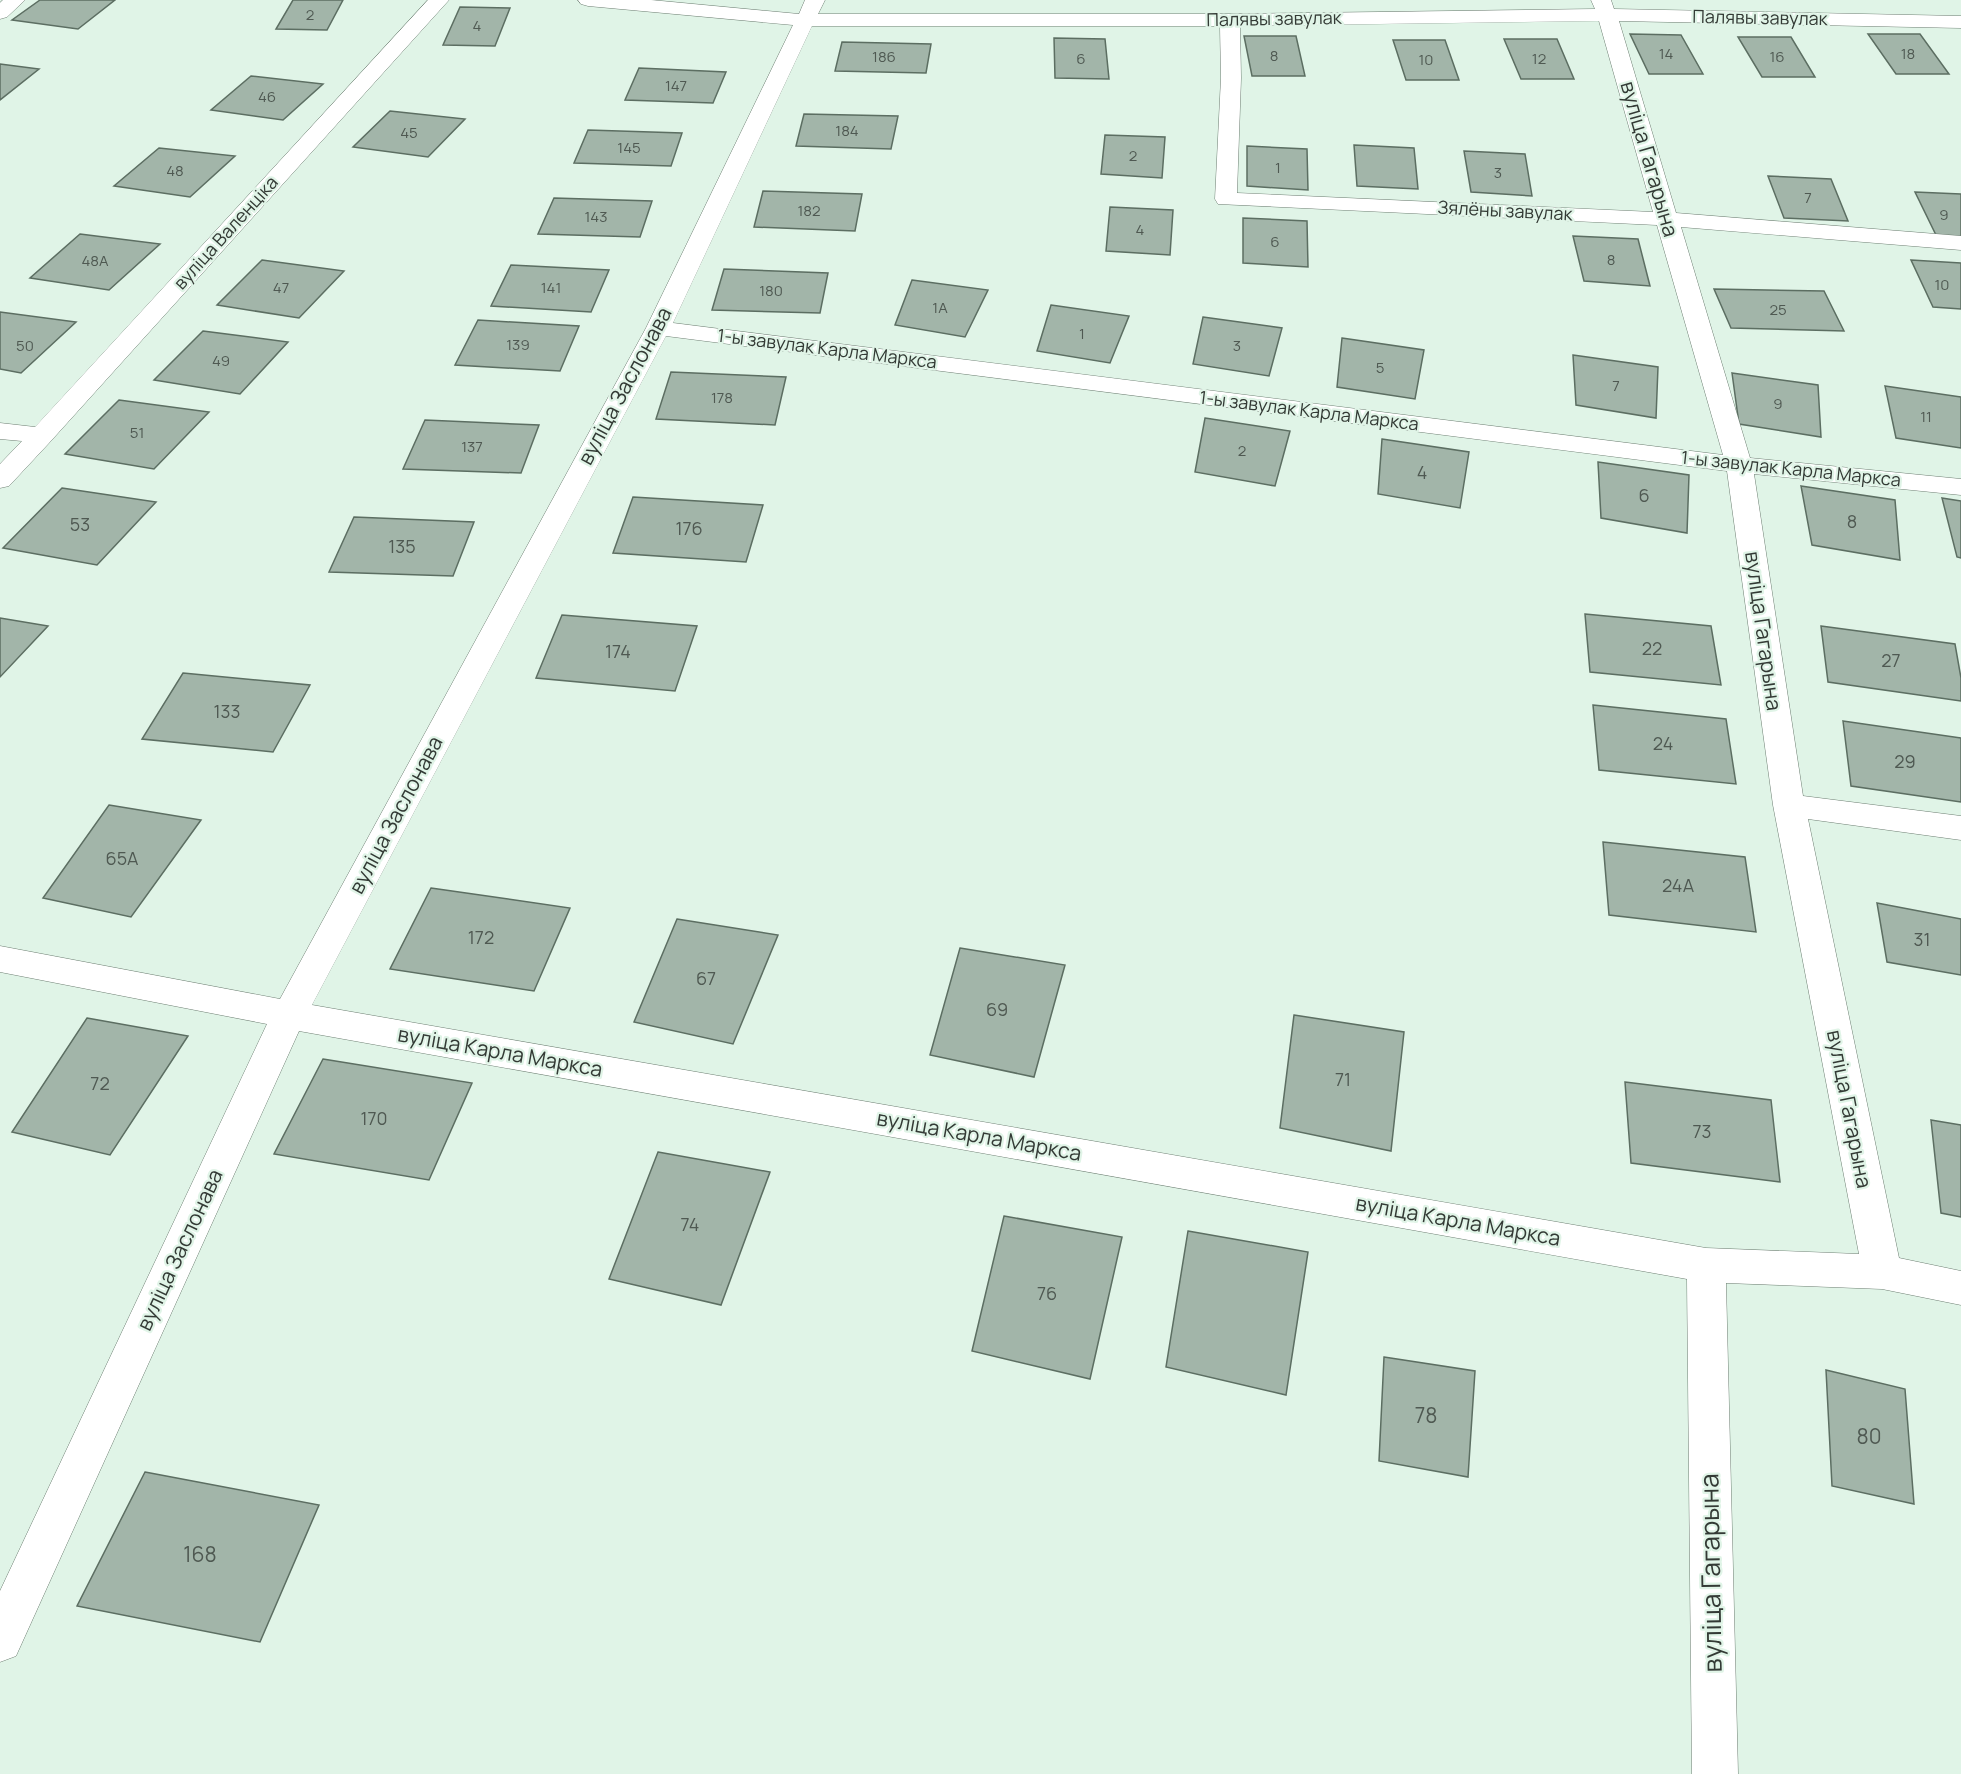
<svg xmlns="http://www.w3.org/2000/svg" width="1961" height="1774" font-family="Manrope,sans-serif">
	<rect width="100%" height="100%" fill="#e0f4e7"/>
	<g fill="#a2b5a9" stroke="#5c6e62" stroke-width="1.5">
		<path d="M40 0H115L78 29 12 20Z"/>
		<path d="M293 0H343L327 30 276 29Z"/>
		<path d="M460 7 510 8 495 46 443 45Z"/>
		<path d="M1630 34 1681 35 1703 74H1649Z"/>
		<path d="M1868 34H1920L1949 74H1896Z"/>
		<path d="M1244 36H1296L1305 76H1252Z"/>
		<path d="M1738 37H1791L1815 77H1762Z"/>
		<path d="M1054 38 1105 39 1109 79 1055 78Z"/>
		<path d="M1504 39H1557L1574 79H1521Z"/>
		<path d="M1393 40H1445L1459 80H1406Z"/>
		<path d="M842 42 931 44 926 73 835 71Z"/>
		<path d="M0 64 39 69 0 100Z"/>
		<path d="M639 68 726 72 713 103 625 100Z"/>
		<path d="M251 76 323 84 283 120 211 110Z"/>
		<path d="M390 111 465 119 428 157 353 147Z"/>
		<path d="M804 114 898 116 891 149 796 146Z"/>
		<path d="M588 130 682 133 671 166 574 163Z"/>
		<path d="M1105 135 1165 137 1162 178 1101 174Z"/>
		<path d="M1354 145 1414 148 1418 189 1357 186Z"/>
		<path d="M1247 146 1307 149 1308 190 1247 186Z"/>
		<path d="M159 148 235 156 190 197 114 186Z"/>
		<path d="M1464 151 1525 154 1532 196 1471 192Z"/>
		<path d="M1768 176 1831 179 1848 221 1784 218Z"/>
		<path d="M763 191 862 194 855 231 754 227Z"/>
		<path d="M1915 192 1961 194V237L1936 235Z"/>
		<path d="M554 198 652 201 640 237 538 234Z"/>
		<path d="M1110 207 1173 210 1170 255 1106 251Z"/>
		<path d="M1243 218 1307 221 1308 267 1243 263Z"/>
		<path d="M80 234 160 244 109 290 30 278Z"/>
		<path d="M1573 236 1638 239 1650 286 1584 281Z"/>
		<path d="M262 260 344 271 299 318 217 305Z"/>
		<path d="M1911 260 1961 263V309L1933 307Z"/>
		<path d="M511 265 609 270 591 312 491 306Z"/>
		<path d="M724 269 828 273 820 313 712 310Z"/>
		<path d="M912 280 988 290 965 337 895 325Z"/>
		<path d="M1714 289 1824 291 1844 331 1731 328Z"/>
		<path d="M1051 305 1129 316 1110 363 1037 351Z"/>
		<path d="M0 312 76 322 21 373 0 369Z"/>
		<path d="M1203 317 1282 328 1269 376 1193 364Z"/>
		<path d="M478 320 579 326 560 371 455 365Z"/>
		<path d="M203 331 288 342 240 394 154 380Z"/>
		<path d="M1342 338 1424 350 1415 399 1337 387Z"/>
		<path d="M1573 355 1658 367 1656 418 1576 405Z"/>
		<path d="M671 372 786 377 775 425 656 419Z"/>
		<path d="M1732 373 1818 385 1821 437 1739 424Z"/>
		<path d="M1885 386 1961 397V448L1896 438Z"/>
		<path d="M119 400 209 412 154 469 65 454Z"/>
		<path d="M1205 418 1290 431 1275 486 1195 472Z"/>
		<path d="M425 420 539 425 521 473 403 469Z"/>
		<path d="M1382 439 1469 452 1460 508 1378 494Z"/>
		<path d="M1598 462 1689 475 1687 533 1601 518Z"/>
		<path d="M1801 486 1895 500 1900 560 1812 545Z"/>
		<path d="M62 488 156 502 97 565 3 548Z"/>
		<path d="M633 497 763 505 746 562 613 553Z"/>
		<path d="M1942 498 1961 501V558L1957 557Z"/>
		<path d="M354 517 474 522 453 576 329 572Z"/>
		<path d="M1585 614 1711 626 1721 685 1590 672Z"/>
		<path d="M562 615 697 626 675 691 536 678Z"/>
		<path d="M0 618 48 626 0 677Z"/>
		<path d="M1821 626 1955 644 1961 678V701L1828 682Z"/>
		<path d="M183 673 310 685 273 752 142 739Z"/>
		<path d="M1593 705 1726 719 1736 784 1599 770Z"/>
		<path d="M1843 721 1961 738V802L1851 786Z"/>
		<path d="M109 805 201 820 131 917 43 898Z"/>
		<path d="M1603 842 1745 857 1756 932 1609 915Z"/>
		<path d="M431 888 570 908 534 991 390 969Z"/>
		<path d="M1877 903 1961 919V975L1887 962Z"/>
		<path d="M677 919 778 935 733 1044 634 1022Z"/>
		<path d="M960 948 1065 965 1034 1077 930 1055Z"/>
		<path d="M1294 1015 1404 1032 1391 1151 1280 1128Z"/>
		<path d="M87 1018 188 1036 110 1155 12 1132Z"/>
		<path d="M323 1059 472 1083 429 1180 274 1154Z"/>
		<path d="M1625 1082 1771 1100 1780 1182 1631 1163Z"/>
		<path d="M1931 1120 1961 1125V1217L1941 1213Z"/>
		<path d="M658 1152 770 1172 721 1305 609 1279Z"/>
		<path d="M1004 1216 1122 1237 1090 1379 972 1351Z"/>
		<path d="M1188 1231 1308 1252 1286 1395 1166 1367Z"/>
		<path d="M1384 1357 1475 1371 1468 1477 1379 1461Z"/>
		<path d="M1826 1370 1905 1389 1914 1504 1832 1486Z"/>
		<path d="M145 1472 319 1505 260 1642 77 1606Z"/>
	</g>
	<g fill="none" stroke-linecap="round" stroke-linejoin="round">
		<g stroke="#6e7f73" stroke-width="1">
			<g id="street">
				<path d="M3 0H25L7 17 0 19V3Z"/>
				<path d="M428 0H449L50 442 9 486 0 488V464L22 441 0 439V423L35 427Z"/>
				<path d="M578 0H651L799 14 805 0H825L818 14H1230L1595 9 1591 0H1611L1614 9 1961 16V28L1619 21 1676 213 1961 236V250L1681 227 1750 458 1961 479V495L1754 474 1803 796 1961 816V840L1808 819 1899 1258 1961 1271V1305L1882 1289 1726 1283 1738 1774H1692L1687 1279 299 1031 16 1656 0 1662V1591L267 1024 0 972V946L280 999 646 328 793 25 588 6 581 4ZM1599 21 1653 212 1237 193 1241 78 1240 26ZM812 26H1220L1221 78 1215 199 1218 204 1657 225 1723 455 673 323ZM666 336 1727 471 1773 805 1859 1254 1706 1248 312 1005Z"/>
			</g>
		</g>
		<use href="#street" fill="#fff" fill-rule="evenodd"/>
	</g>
	<g text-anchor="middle" stroke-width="4.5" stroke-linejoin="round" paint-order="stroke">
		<g font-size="15" fill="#4f5952">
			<text x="310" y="20">2</text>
			<text x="477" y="31">4</text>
			<text x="1666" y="59">14</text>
			<text x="1908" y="59">18</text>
			<text x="1274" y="61">8</text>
			<text x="884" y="62">186</text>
			<text x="1777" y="62">16</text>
			<text x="1081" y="64">6</text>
			<text x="1539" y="64">12</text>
			<text x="1426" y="65">10</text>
			<text x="676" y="91">147</text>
			<text x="267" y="102">46</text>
			<text x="847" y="136">184</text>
			<text x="409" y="138">45</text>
			<text x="629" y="153">145</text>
			<text x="1133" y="161">2</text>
			<text x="1278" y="173">1</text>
			<text x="175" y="176">48</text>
			<text x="1498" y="178">3</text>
			<text x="1808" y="203">7</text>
			<text x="809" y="216">182</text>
			<text x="1944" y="220">9</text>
			<text x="596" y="222">143</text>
			<text x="1140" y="235">4</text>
			<text x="1275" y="247">6</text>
			<text x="1611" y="265">8</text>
			<text x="95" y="266">48А</text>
			<text x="1942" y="290">10</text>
			<text x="281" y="293">47</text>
			<text x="551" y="293">141</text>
			<text x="771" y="296">180</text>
			<text x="940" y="313">1А</text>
			<text x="1778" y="315">25</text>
			<text x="1082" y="339">1</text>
			<text x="518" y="350">139</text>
			<text x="25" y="351">50</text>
			<text x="1237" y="351">3</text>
			<text x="221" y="366">49</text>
			<text x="1380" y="373">5</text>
			<text x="1616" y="391">7</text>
			<text x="722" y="403">178</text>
			<text x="1778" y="409">9</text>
			<text x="1926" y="422">11</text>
			<text x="137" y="438">51</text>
			<text x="472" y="452">137</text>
			<text x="1242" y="456">2</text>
		</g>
		<g font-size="18" fill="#333a35" stroke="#e0f4e7">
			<text transform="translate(1760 18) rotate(1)" y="6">Палявы завулак</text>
			<text transform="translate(1274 19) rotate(-1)" y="6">Палявы завулак</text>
			<text transform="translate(1505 211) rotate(3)" y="6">Зялёны завулак</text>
			<text transform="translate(226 233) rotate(-48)" y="6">вуліца Валенціка</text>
			<text transform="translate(827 349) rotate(7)" y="6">1-ы завулак Карла Маркса</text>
			<text transform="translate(1309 411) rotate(7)" y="6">1-ы завулак Карла Маркса</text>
			<text transform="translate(1791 469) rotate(6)" y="6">1-ы завулак Карла Маркса</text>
		</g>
		<g font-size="18" fill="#4f5952">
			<text x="1422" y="479">4</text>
			<text x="1644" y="502">6</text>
			<text x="1852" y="528">8</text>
			<text x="80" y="531">53</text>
			<text x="689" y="535">176</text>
			<text x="402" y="553">135</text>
			<text x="1652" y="655">22</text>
			<text x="618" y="658">174</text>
			<text x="1891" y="667">27</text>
			<text x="227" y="718">133</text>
			<text x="1663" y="750">24</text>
			<text x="1905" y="768">29</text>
			<text x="122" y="865">65А</text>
			<text x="1678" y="892">24А</text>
			<text x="481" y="944">172</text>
			<text x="1922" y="946">31</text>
			<text x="706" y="985">67</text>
			<text x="997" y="1016">69</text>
			<text x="1343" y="1086">71</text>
			<text x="100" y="1090">72</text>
			<text x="374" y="1125">170</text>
			<text x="1702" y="1138">73</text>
			<text x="690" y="1231">74</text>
			<text x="1047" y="1300">76</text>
		</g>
		<g font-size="21" fill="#333a35" stroke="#e0f4e7">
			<text transform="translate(1649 159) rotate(74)" y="7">вуліца Гагарына</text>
			<text transform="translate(625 386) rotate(-62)" y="7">вуліца Заслонава</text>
			<text transform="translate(1763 631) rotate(82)" y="7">вуліца Гагарына</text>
			<text transform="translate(396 815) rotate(-62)" y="7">вуліца Заслонава</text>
			<text transform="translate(500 1052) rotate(10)" y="7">вуліца Карла Маркса</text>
			<text transform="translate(1849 1109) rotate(79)" y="7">вуліца Гагарына</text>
			<text transform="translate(979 1136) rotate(10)" y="7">вуліца Карла Маркса</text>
			<text transform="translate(1458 1221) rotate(10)" y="7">вуліца Карла Маркса</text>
			<text transform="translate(180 1250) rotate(-65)" y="7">вуліца Заслонава</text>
		</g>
		<g font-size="21" fill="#4f5952">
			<text x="1426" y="1423">78</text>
			<text x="1869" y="1444">80</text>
			<text x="200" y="1562">168</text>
		</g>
		<g font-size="26" fill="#333a35" stroke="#e0f4e7">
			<text transform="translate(1711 1573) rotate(-91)" y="9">вуліца Гагарына</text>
		</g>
	</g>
</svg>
